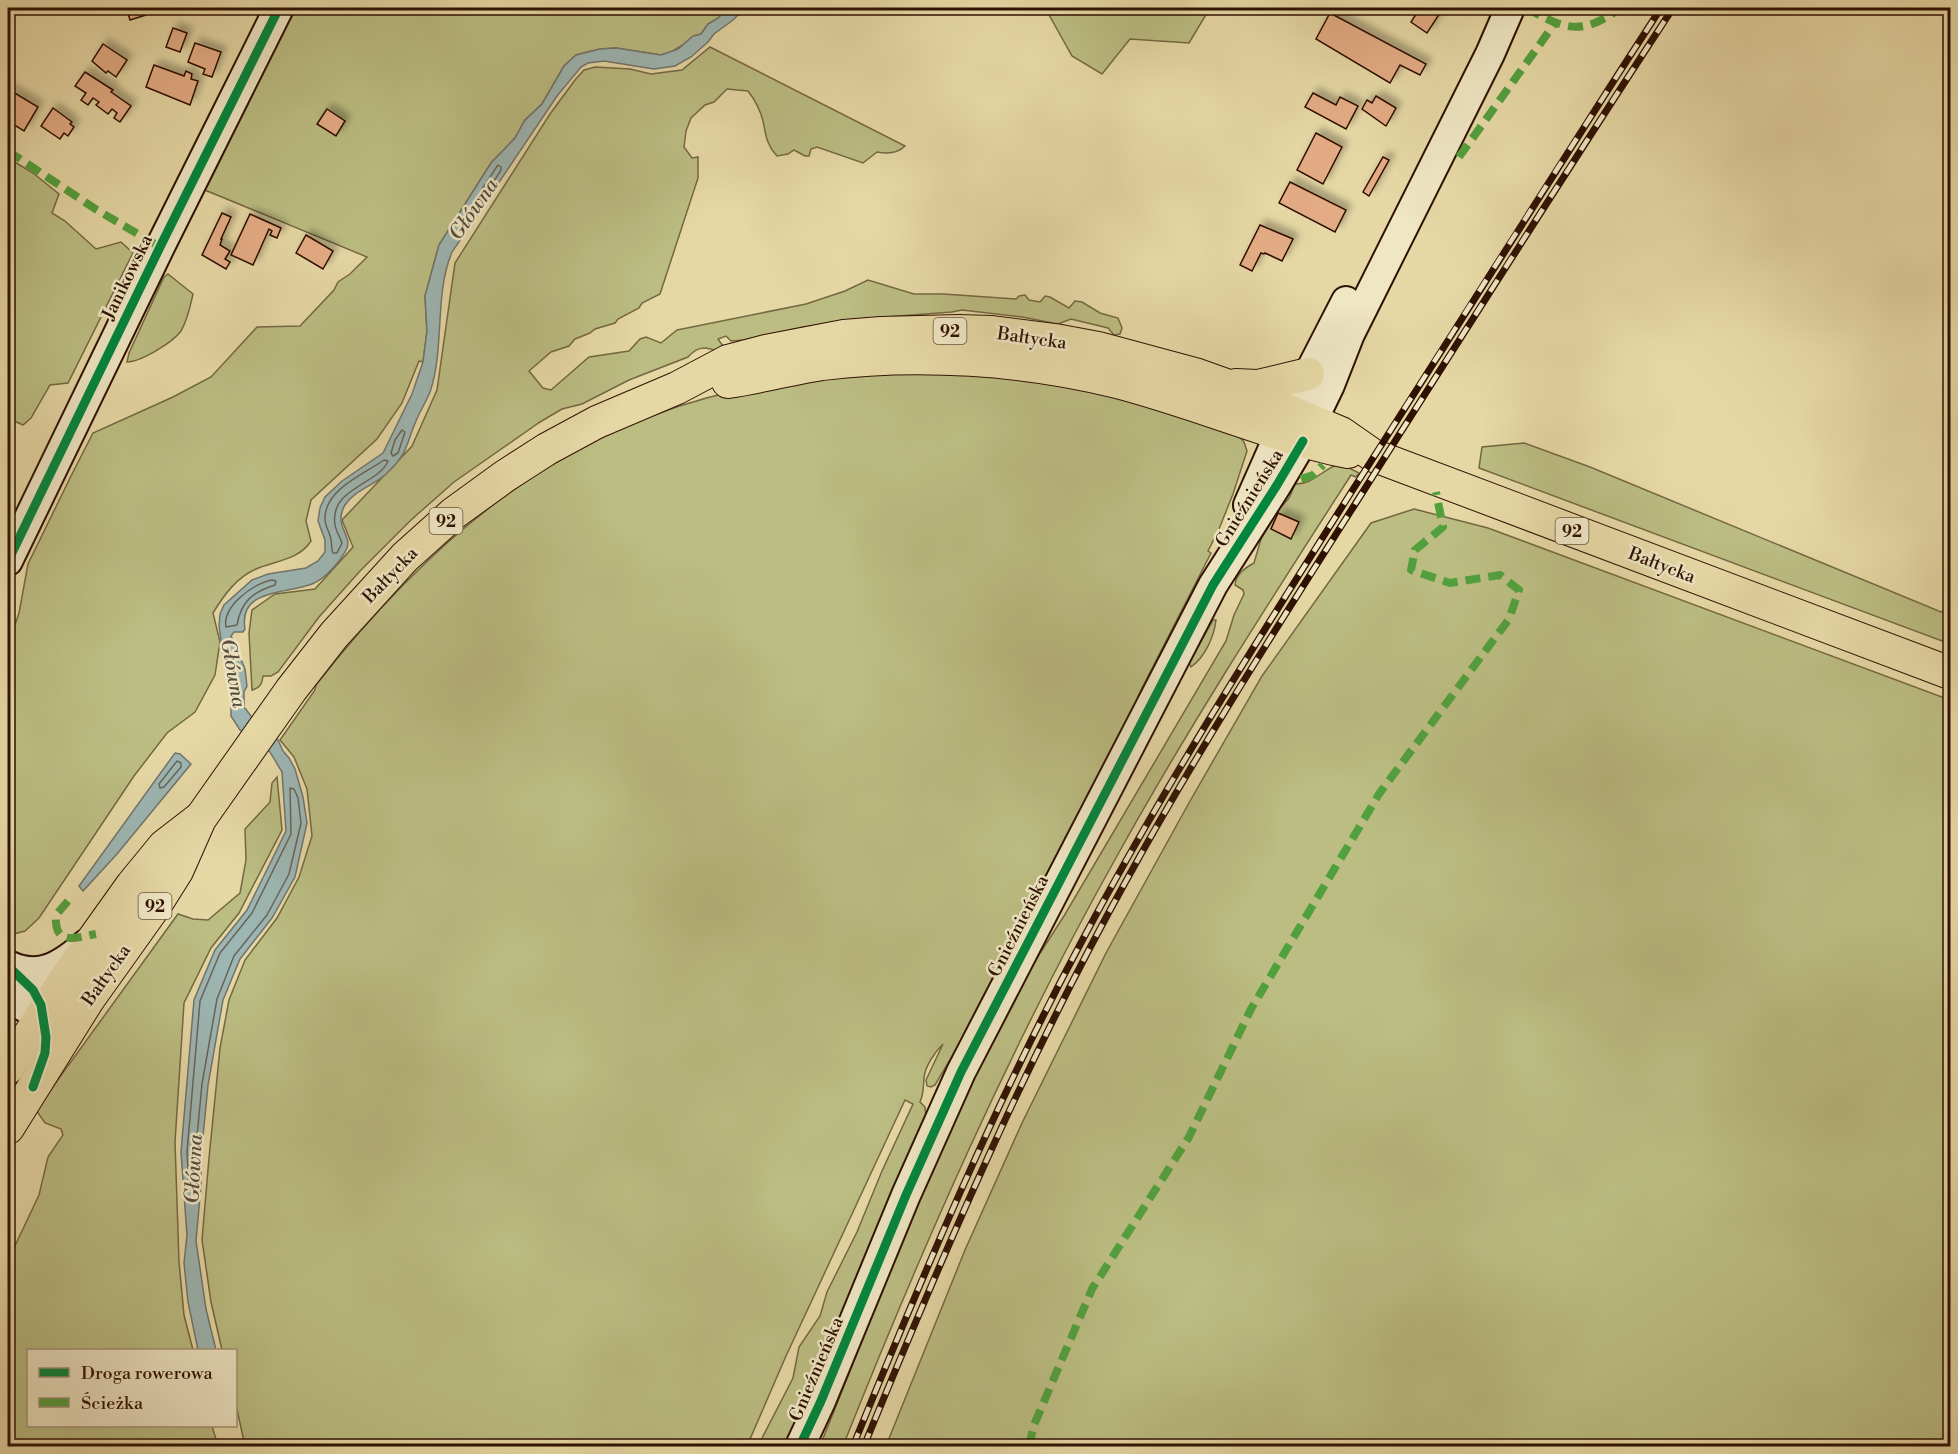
<svg xmlns="http://www.w3.org/2000/svg" width="1958" height="1454" font-family="'Libre Bodoni',serif">
	<defs>
		<filter id="shadow"><feDropShadow dx="5.5" dy="-5.5" stdDeviation="3" flood-color="#0004"/></filter>
	</defs>
	<rect width="100%" height="100%" fill="#e6d8a5"/>
	<filter id="stains"><feTurbulence type="fractalNoise" baseFrequency=".00333" numOctaves="4"/><feColorMatrix values="0 0 0 0 .2 0 0 0 0 .09 0 0 0 0 .02 0 0 0 .5 -.17"/></filter>
	<radialGradient id="worn" r=".72"><stop offset=".6" stop-color="#630" stop-opacity="0"/><stop offset="1" stop-color="#630" stop-opacity=".3"/></radialGradient>
	<g fill="#bbbd82" stroke="#756742" stroke-width="1.5">
		<path d="M288 8H729L717 19 708 24 701 34 671 52 661 55 616 48 600 49 576 55 564 66 542 104 525 120 515 138 491 163 439 245 425 296 427 331 423 362 419 361 402 403 377 439 311 500 306 521 311 541C299 560 275 561 256 569 236 578 224 595 213 613L220 642 215 675 195 712 167 733 134 776 39 918 25 931 10 935 8 928V645L19 613 28 564 72 474 93 433 173 397 211 377 257 327 300 326 334 290 338 282 350 274 367 257 200 188Z"/>
		<path d="M1051 8H1210L1189 43 1130 39 1102 74 1072 56 1048 13Z"/>
		<path d="M710 47 905 146C897 154 887 154 877 152L863 163 817 147 811 149 809 156H805L794 150 788 154 777 156C766 144 766 135 763 121 760 109 755 100 748 91L727 89 714 102 705 105 691 118 686 131 684 147 692 158 698 157V178L660 294 642 303 639 308 618 319 615 323 595 329 590 333 575 339 569 346 551 352 529 371 543 388 551 390 589 357 629 351 640 339 646 337 661 343 677 330 682 329 806 304 845 291 868 280 914 294H943L1016 299 1019 296 1025 295 1029 300 1040 302 1045 296 1050 297 1069 308 1075 301 1082 302 1100 313 1118 318 1122 328 1120 334 1114 335 1108 328 1071 319 1058 324 1022 317 962 310 952 312 858 319 803 327 744 340 731 341 726 336 718 339 723 346 716 351C704 346 697 347 688 357L629 380 582 404 562 409 540 422 454 482 411 520 360 571 319 617 278 672 271 676H263C262 684 260 688 252 690L249 633 252 610 275 594 315 589 353 547 342 520 412 446 437 390 455 263 550 114 575 80 584 70 595 67 630 69 651 74 682 70Z"/>
		<path d="M8 158 33 173 59 194 52 213 65 221 96 249 121 242 133 253 68 383 50 385 31 418 23 425 8 418Z"/>
		<path d="M168 274 193 294C190 307 188 319 181 331 173 342 141 362 127 362L129 353 164 277Z"/>
		<path d="M897 369 1066 380 1237 434 1244 442 1247 451 1233 494 1219 529 1208 551 1211 553 1140 692 1115 753 966 1044 960 1043 935 1085 931 1087 927 1086 926 1080 943 1044C935 1052 925 1066 924 1078 923 1088 924 1093 920 1102L925 1107 926 1116 786 1446H758L793 1378 799 1347 820 1316 827 1292 857 1232 882 1171 913 1104 905 1100 786 1356 747 1446H245L236 1405V1350H222L211 1302 202 1240 209 1158 220 1048 229 1000 245 960 277 918 299 877 312 836 307 789 294 757 280 740 315 690 316 685C428 542 558 429 739 390 757 386 775 385 793 383 828 378 862 374 897 369Z"/>
		<path d="M1524 443 1590 467 1941 612 1950 608V644L1479 468 1482 447Z"/>
		<path d="M1341 464 1359 473 1356 477 1351 475C1270 601 1189 726 1117 856 1011 1045 923 1245 843 1446H820L904 1236 981 1061 1035 961 1064 916 1226 641 1234 615 1244 594 1243 590 1235 585C1236 574 1245 568 1254 563L1261 539 1276 513 1289 498 1295 484C1314 485 1325 466 1341 464Z"/>
		<path d="M1414 509 1488 528 1950 700V1446H886L965 1250 1022 1123 1106 953 1190 801 1262 676 1371 523Z"/>
		<path d="M1213 620H1216C1214 637 1205 657 1191 667L1189 663Z"/>
		<path d="M277 777 282 830 239 913 211 948 184 1003 175 1142 179 1262 184 1315 193 1350H28V1426H212L218 1446H8V1252L13 1250 39 1195 48 1157 63 1135 61 1129 45 1123 36 1110 178 914 193 919 208 920 240 893 246 860 245 829 270 802 272 783Z"/>
	</g>
	<g fill="#9db6b3" stroke="#71746c" stroke-width="1.5">
		<path d="M728 8H745L733 20 714 34 708 42 691 57 675 66 654 69 604 61 588 63 581 67 557 96 452 252C434 295 445 348 430 392 426 402 420 411 416 421 405 447 408 454 385 475 372 486 354 491 345 505 333 525 352 535 347 548 341 561 325 579 312 584 288 594 238 588 245 629L243 632H234L231 636 245 669 247 686 244 692V707L251 716 278 740 283 751 289 758 295 769 303 797 307 823 295 877 272 918 240 959 223 1000 208 1085 201 1157V1185L196 1241 206 1309 216 1350H198L188 1302 184 1263 187 1235 181 1152 194 1000 215 950 247 910 286 831 282 772 270 752 240 730 231 716V686L222 647 219 626 220 614 224 605 252 580 268 574 306 568 318 561 325 552V540L318 521 320 508 325 497 342 481 383 453 412 394 423 362 427 331 425 296 439 245 491 163 515 138 525 120 542 104 564 66 576 55 600 49 616 48 661 55 678 49 693 36 701 34 708 24 717 19Z"/>
		<path d="M175 753 180 754 191 764 117 854 83 891 79 886Z"/>
	</g>
	<g fill="none" stroke-linecap="round" stroke-linejoin="round">
		<g stroke="#66645a" stroke-width="1.5">
			<path d="M498 165 501 167V170L487 192 483 193 482 189Z"/>
			<path d="M402 430 405 432 398 453 393 456 391 453 395 440Z"/>
			<path d="M384 460 388 461C378 485 329 488 335 525 336 531 340 537 342 543L337 553H333C331 549 332 545 331 540 330 532 324 525 325 517 326 489 364 474 384 460Z"/>
			<path d="M272 580 276 581 275 585C253 592 241 601 237 625L226 627C222 606 254 583 272 580Z"/>
			<path d="M177 761 181 763V767L164 787 160 788 159 784Z"/>
			<path d="M290 788 294 789 298 798 301 823 289 874 267 915 234 956 217 999 202 1084 195 1157V1185L194 1189 191 1190 189 1188 187 1152 200 1001 220 953 252 913 291 834Z"/>
		</g>
	</g>
	<g fill="#e4ac85" stroke="#2f1102" stroke-width="1.5" filter="url(#shadow)">
		<path d="M136 8H144L146 15 130 20 127 10Z"/>
		<path d="M1420 8H1432L1440 13 1427 33 1411 22Z"/>
		<path d="M1330 13 1426 64 1420 75 1400 65 1390 83 1316 39Z"/>
		<path d="M173 28 187 33 180 52 166 47Z"/>
		<path d="M195 43 221 52 212 77 203 74 205 69 188 62Z"/>
		<path d="M103 44 127 60 116 77 108 71 106 73 92 61Z"/>
		<path d="M154 65 184 76 186 71 192 74 191 79 198 81 190 105 146 87Z"/>
		<path d="M85 72 113 90 111 92 131 106 120 122 114 118 117 113 112 109 108 114 96 105 99 102 93 98 88 105 81 100 86 93 75 86Z"/>
		<path d="M8 89 38 107 24 131 8 121Z"/>
		<path d="M1313 93 1336 105 1340 97 1358 106 1346 129 1305 107Z"/>
		<path d="M1376 96 1396 108 1386 126 1362 109 1367 100 1372 103Z"/>
		<path d="M53 108 72 122 70 124 74 127 68 136 64 133 60 139 41 126Z"/>
		<path d="M327 109 345 121 336 136 317 124Z"/>
		<path d="M1316 133 1342 147 1323 184 1297 170Z"/>
		<path d="M1383 157 1389 160 1369 196 1363 192Z"/>
		<path d="M1290 182 1346 210 1335 232 1279 203Z"/>
		<path d="M222 213 231 217 221 239H222L220 245 230 251 225 259 230 262 226 269 202 255Z"/>
		<path d="M250 214 281 228 277 238 270 235 272 231 269 229 253 265 231 255Z"/>
		<path d="M1260 225 1293 239 1282 261 1265 253 1264 254 1261 253 1252 271 1240 265Z"/>
		<path d="M306 235 333 251 323 269 296 253Z"/>
		<path d="M1278 513 1299 522 1291 539 1271 529Z"/>
	</g>
	<g fill="none" stroke-linecap="round" stroke-linejoin="round">
		<g stroke="#2f1102" stroke-width="32">
			<g id="secondary">
				<path d="M1248 505 1290 410 1346 301"/>
				<path d="M8 561 160 247 279 8"/>
				<path d="M8 965C39 980 61 966 86 944"/>
				<path d="M8 966C33 989 41 995 45 1030"/>
				<path d="M8 998 33 1012 56 1011"/>
				<path d="M800 1446 821 1401 906 1195 961 1072 1213 585 1277 485 1303 441 1330 385 1350 334 1490 54 1510 8"/>
			</g>
		</g>
		<g stroke="#2f1102" stroke-width="34">
			<g id="primary">
				<path d="M728 382C760 377 791 369 822 364 918 352 1024 359 1117 382 1167 395 1216 413 1265 429 1292 438 1320 447 1348 452"/>
				<path d="M1236 385 1258 386 1308 374"/>
				<path d="M8 1068 67 976 132 885 164 846 199 819"/>
				<path d="M8 1128 88 1000 155 906 177 871 200 819 291 690 334 635 405 557 454 513 505 476 547 449 597 422 677 388 728 361 766 351 844 336 881 333 958 331 992 332 1055 340 1098 348 1198 375 1226 385 1341 433 1374 456 1383 459 1950 673"/>
			</g>
		</g>
		<use href="#secondary" stroke="#efe6c4" stroke-width="28"/>
		<use href="#primary" stroke="#e6d8a5" stroke-width="32"/>
		<g stroke="#2f1102" stroke-width="7">
			<g id="rail">
				<path d="M853 1446C923 1275 995 1103 1083 939 1165 785 1259 638 1352 491 1455 329 1557 168 1661 8"/>
				<path d="M864 1446C943 1254 1025 1063 1126 881 1198 750 1279 624 1359 498 1463 334 1567 170 1673 8"/>
			</g>
		</g>
		<use href="#rail" stroke="#efe6c4" stroke-width="4.5" stroke-dasharray="14" stroke-linecap="butt"/>
		<g stroke="#52a03d" stroke-width="8" stroke-dasharray="15 8" stroke-linecap="butt">
			<path d="M1526 8C1553 22 1573 36 1603 19 1609 16 1614 14 1618 8"/>
			<path d="M8 151 97 210 160 247"/>
			<path d="M1459 157 1555 23"/>
			<path d="M1301 479 1313 475 1323 465"/>
			<path d="M68 901 56 915C54 946 74 938 96 934"/>
			<path d="M1029 1446 1034 1425 1092 1289 1189 1137 1251 1009 1379 794 1509 619 1519 590 1500 575 1450 583 1411 570 1415 550 1443 527 1436 492"/>
		</g>
		<g stroke="#efe6c4" stroke-width="13">
			<g id="cycleway">
				<path d="M8 561 160 247 279 8"/>
				<path d="M8 966 33 990 41 1005 46 1037 45 1053 33 1087"/>
				<path d="M800 1446 821 1401 906 1195 961 1072 1213 585 1277 485 1303 441"/>
			</g>
		</g>
		<use href="#cycleway" stroke="#00873e" stroke-width="9"/>
	</g>
	<g text-anchor="middle" stroke-width="5" stroke-linejoin="round" paint-order="stroke">
		<g fill="#efe6c4" stroke="#69513c" stroke-width="1.5">
			<rect x="933.5" y="318" width="33" height="26" rx="4.5"/>
			<rect x="429.5" y="508" width="33" height="26" rx="4.5"/>
			<rect x="1555.5" y="518" width="33" height="26" rx="4.5"/>
			<rect x="138.5" y="893" width="33" height="26" rx="4.5"/>
		</g>
		<g font-size="16" font-weight="bold" fill="#2f1102">
			<text x="950" y="337">92</text>
			<text x="446" y="527">92</text>
			<text x="1572" y="537">92</text>
			<text x="155" y="912">92</text>
		</g>
		<g font-size="18" fill="#2f1102" stroke="#efe6c4">
			<text transform="translate(127 277) rotate(-64)" y="6">Janikowska</text>
			<text transform="translate(1032 338) rotate(8)" y="6">Bałtycka</text>
			<text transform="translate(1249 498) rotate(-58)" y="6">Gnieźnieńska</text>
			<text transform="translate(1662 565) rotate(21)" y="6">Bałtycka</text>
			<text transform="translate(390 575) rotate(-46)" y="6">Bałtycka</text>
			<text transform="translate(1018 926) rotate(-63)" y="6">Gnieźnieńska</text>
			<text transform="translate(106 975) rotate(-55)" y="6">Bałtycka</text>
			<text transform="translate(816 1369) rotate(-67)" y="6">Gnieźnieńska</text>
		</g>
		<g font-size="20" font-style="italic" fill="#564b40" stroke="#efe6c4">
			<text transform="translate(473 209) rotate(-55)" y="7">Główna</text>
			<text transform="translate(234 673) rotate(80)" y="7">Główna</text>
			<text transform="translate(193 1169) rotate(-87)" y="7">Główna</text>
		</g>
	</g>
	<rect width="1958" height="1454" fill="none" stroke="#e6d8a5" stroke-width="30"/>
	<rect x="9" y="9" width="1940" height="1436" fill="none" stroke="#2f1102" stroke-width="3"/>
	<rect x="15" y="15" width="1928" height="1424" fill="none" stroke="#2f1102" stroke-width="1.5"/>
	<rect x="27" y="1349" width="210" height="78" fill="#efe6c4" stroke="#a29176" stroke-width="1.5"/>
	<rect x="39" y="1368" width="30" height="9" fill="#00873e" stroke="#a29176" stroke-width="1.5"/>
	<text x="81" y="1379" font-size="18" fill="#2f1102">Droga rowerowa</text>
	<rect x="39" y="1398" width="30" height="9" fill="#52a03d" stroke="#a29176" stroke-width="1.5"/>
	<text x="81" y="1409" font-size="18" fill="#2f1102">Ścieżka</text>
	<rect width="100%" height="100%" filter="url(#stains)"/>
	<rect width="100%" height="100%" fill="url(#worn)"/>
</svg>
